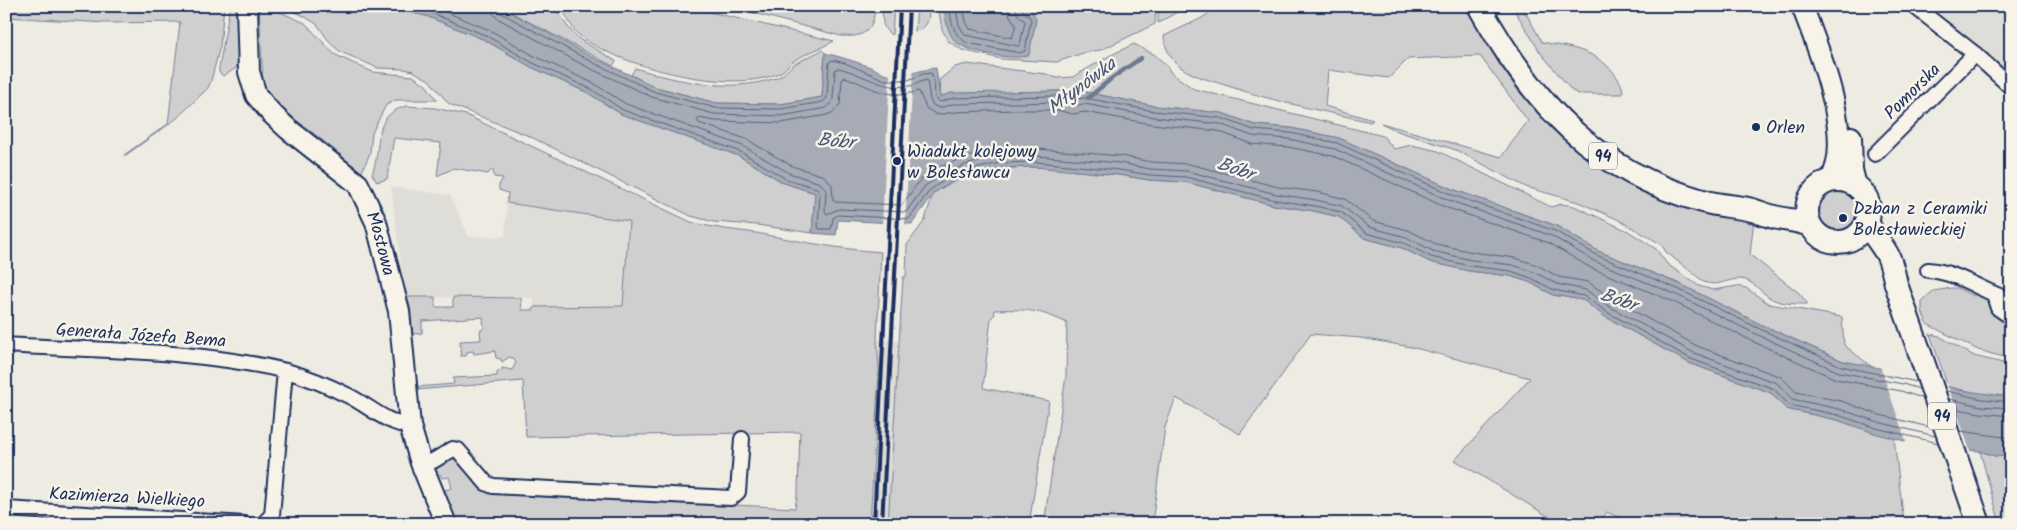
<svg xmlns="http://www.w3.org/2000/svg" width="2017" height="530" font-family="Kalam,sans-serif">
	<rect width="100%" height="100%" fill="#eeebe2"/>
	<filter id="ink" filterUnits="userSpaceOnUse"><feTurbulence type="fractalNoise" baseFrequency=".02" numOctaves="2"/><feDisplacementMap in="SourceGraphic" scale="10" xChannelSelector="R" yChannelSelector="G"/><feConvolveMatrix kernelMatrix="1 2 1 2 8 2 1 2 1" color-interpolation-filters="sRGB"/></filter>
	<g filter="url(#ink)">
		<g fill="#deddd8">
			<path d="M1914 6H2011V87Z"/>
			<path d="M391 187 450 195 469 237 505 236 507 203 629 221 623 311 534 309V298L407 297 402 273Z"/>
			<path d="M877 340 899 341 888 524H870L879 371Z"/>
		</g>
		<g fill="#cfcfcf" stroke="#757f96">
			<path d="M6 6H224L220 46 211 81 208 88 176 119 126 155H124L168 124 180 22 107 23 6 17Z"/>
			<path d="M230 6H237L239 62 235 69 223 76 219 72V68Z"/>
			<path d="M259 6H266L305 23 334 54 359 66 373 72 413 76 426 85 437 100H396L386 105 372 133 370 153 361 174 341 155 270 99 263 82Z"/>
			<path d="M281 6H382L426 16 485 40 531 67 588 93 621 114 739 156 784 183 815 193 812 233 757 225 714 222 691 216 529 136 449 104 429 80 413 71 405 69 378 68 341 52 331 44 317 24 302 15Z"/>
			<path d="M499 6H550L561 16 567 26 579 39 616 61 613 66Z"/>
			<path d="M558 6H684L834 41C820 49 805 53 792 62 788 65 785 70 781 72 735 96 620 67 580 36 569 27 568 14 558 6Z"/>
			<path d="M714 6H875C874 30 865 38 841 36L746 11Z"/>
			<path d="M883 6H894L892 35C881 29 882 18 883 6Z"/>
			<path d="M917 6H929C929 19 929 28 915 31Z"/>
			<path d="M938 6H1156L1155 24 1101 50 1083 53 1057 62 1001 59 962 50 948 41 942 29Z"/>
			<path d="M1158 6H1188L1158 23Z"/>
			<path d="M1220 6H1465L1499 64 1520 93 1571 145 1608 171 1754 219 1750 255 1798 292 1808 304C1796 304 1782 304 1772 299 1761 293 1752 278 1738 279 1726 280 1717 287 1704 282L1666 252 1661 244 1615 218 1578 202 1526 187 1456 150 1400 132 1381 123 1501 157 1528 121 1480 56 1408 59 1389 78 1328 70 1325 106 1373 120 1371 122C1323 111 1275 102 1228 86 1213 81 1195 77 1182 68 1172 62 1164 47 1164 36L1200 19Z"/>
			<path d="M1512 6H1522L1542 42C1571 48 1594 49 1614 73 1619 80 1623 85 1623 94H1579L1572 91 1540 52Z"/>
			<path d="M1134 44 1155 55 1167 66 1171 73 1194 89 1383 136 1394 149 1412 145 1438 151 1551 207 1561 204 1574 206 1628 231 1656 249 1667 264 1699 286 1713 290 1737 286 1746 288 1769 304 1842 317 1844 345 1872 367 1843 361 1762 325 1680 284 1598 251 1557 226 1452 189 1339 138 1291 128 1255 125 1222 113 1155 106 1085 92 1071 95 1060 91 1015 92 940 97 939 80 955 67 967 64 1046 74 1057 78 1073 77 1109 56Z"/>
			<path d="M822 50 825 53 822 97 781 104 716 103 656 87 631 75 635 68C679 82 730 93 776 78 784 75 788 69 794 64 803 59 813 55 822 50Z"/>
			<path d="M406 106 435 108 466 115 691 222C712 228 734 230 756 233 798 241 838 249 881 252L877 340 879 371 870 524H454L441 495 445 494V490L452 488 449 477 442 478 440 474 434 476 431 468 438 466 449 455H455L488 493 795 508 798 490 800 432 526 437 523 381 416 390V387L454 384 453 378 497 376V372L502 370V368L512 370 516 363 513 358 509 357 502 362 501 359 496 358 495 351 474 354 473 351 467 352 466 356H461L460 341 481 340 480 331 484 328 483 317 422 321V333L413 334 407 297H435V307H453V297L521 298 522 310H534V307L623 306 629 221 507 203 508 193 499 190V185L503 178 494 177 493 169 488 174 454 168 437 176 441 143 394 138 387 179 377 182 372 174C383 147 370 116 406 106Z"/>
			<path d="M1036 167 1119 175 1149 180 1185 182 1274 205 1314 211 1339 217 1364 238 1402 248 1430 262 1469 271 1510 276 1529 282 1553 295 1583 300 1604 316 1689 363 1771 393 1786 409 1837 420 1894 438 1904 524H1710L1695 516 1689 524H1632L1607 512 1598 524H1561L1455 460 1530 378 1411 347 1361 338 1311 334 1240 434 1176 398 1165 427 1152 524H1044L1066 376 1067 323C1038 309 1025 309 994 310L995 314 991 318 983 388 1049 401 1029 524H888L903 277H906L907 245 925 220 933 193C969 171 996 168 1036 167Z"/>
			<circle cx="1838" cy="211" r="19"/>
			<path d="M1952 288H1957L1974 296 1976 293 1985 297 1997 317 2011 324V359L1978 350 1927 324 1922 311V301L1933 291Z"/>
			<path d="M1930 334 1939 336 1974 356 2011 365V397L1983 394 1948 387Z"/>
			<path d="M1980 451 1995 456 2011 457V524H2000Z"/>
		</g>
		<g fill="#a6abb5" stroke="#6e7992">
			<path d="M382 6H499L592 57 656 87 716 103 781 104 822 97 825 53C841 57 857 62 873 68 878 70 882 74 887 75 904 79 919 69 936 68L940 97 951 93 1060 91 1071 95 1085 92 1155 106 1222 113 1255 125 1291 128 1339 138 1452 189 1557 226 1598 251 1680 284 1762 325 1843 361 1906 373 1959 390 2011 397V457L1995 456 1980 451 1928 447 1874 433 1837 420 1786 409 1771 393 1689 363 1604 316 1583 300 1553 295 1529 282 1510 276 1469 271 1430 262 1402 248 1364 238 1339 217 1314 211 1274 205 1185 182 1149 180 1119 175 1036 167 1001 168 971 175 951 182 934 193 912 224 838 220 836 235 812 233 815 193 784 183 739 156 621 114 588 93 531 67 485 40 426 16Z"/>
			<path d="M944 6H1019C1028 8 1034 11 1036 20L1029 55C1016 62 963 51 954 40 947 31 945 17 944 6Z"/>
		</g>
		<g fill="#eeebe2">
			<path d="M918 68 913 71 905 226 882 225 890 72 907 73Z"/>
			<path d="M1880 366 1907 371 1947 384 1971 453 1928 449 1907 444Z"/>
		</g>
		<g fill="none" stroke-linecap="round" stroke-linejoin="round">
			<g stroke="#536181" stroke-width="1">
				<path d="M405 6 427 11 487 36 533 63 591 89 623 110 741 152 786 179 817 188 820 194 818 226 819 229H831L833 218 838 215 909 219 930 190 948 178 970 170 1000 163 1037 162 1119 170 1150 175 1186 177 1275 200 1315 206 1341 212 1366 233 1404 243 1431 257 1470 266 1511 271 1531 278 1554 290 1584 296 1607 312 1691 359 1774 389 1789 405 1838 415 1876 428 1938 443"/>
				<path d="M431 6 490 30 536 57 593 83 626 104 743 146 789 173 820 183 826 190 825 212 827 214 839 209 906 212 925 186 945 173 968 164 999 157 1037 156 1120 163 1150 169 1187 171 1276 194 1316 200 1342 206 1369 227 1406 237 1433 251 1471 260 1513 265 1534 272 1557 284 1586 290 1610 307 1694 353 1777 383 1792 399 1839 409 1878 422 1935 436"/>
				<path d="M492 6 493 13 497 18 587 67 652 97 714 114 781 116 826 108 831 104 833 99 835 70 838 68C862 73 882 90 908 86 915 86 920 81 927 80L930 100 933 105 939 108 953 104 1016 103 1058 102 1072 106 1085 104 1154 117 1220 124 1252 136 1289 139 1335 149 1448 200 1552 236 1594 261 1675 294 1758 335 1839 372 1903 384 1919 389"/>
				<path d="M498 6 501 13 590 61 655 92 716 108 781 109 823 102 827 98 829 62 832 60 845 63 885 80H908L923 74 931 73 934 81 935 97 940 102 953 98 1059 96 1070 100 1085 98 1154 111 1221 118 1254 130 1290 133 1337 143 1450 194 1555 231 1596 255 1678 289 1760 329 1841 366 1917 382"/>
				<path d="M949 6C951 21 953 35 967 43L1020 53 1025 51 1031 20 1029 16 1023 11 1022 6"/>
				<path d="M955 6 959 25 965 35 1018 46 1020 45 1025 21 1017 14 1016 6"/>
				<path d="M963 6 966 22 970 29 1012 38 1016 25 1010 16 1008 6"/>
				<path d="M1946 391 1982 399 2011 402"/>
				<path d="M1922 398 1901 391 1836 379 1754 342 1672 301 1591 268 1549 243 1445 207 1333 156 1288 147 1251 144 1218 131 1152 124 1085 112 1072 114 1057 110H1016L955 112 937 115 926 108 919 91C886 100 874 88 845 77L842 80 840 104 834 112 827 115 781 123 715 121 700 118 697 120 699 123 746 139 792 166 824 176 832 185 833 200 835 202 902 205 920 180 942 166 966 157 998 150 1038 149 1121 156 1151 162 1189 164 1278 187 1318 192 1345 199 1373 221 1408 230 1436 244 1473 252 1515 258 1537 265 1559 277 1588 282 1614 300 1697 346 1781 377 1796 392 1841 401 1880 415 1933 428"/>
				<path d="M1949 399 1981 406 2011 408"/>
				<path d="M1952 408 1980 413 2011 416"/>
				<path d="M1960 431 2011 438"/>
			</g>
			<path stroke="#6e7992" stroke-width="4.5" d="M1088 98 1112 78 1141 58"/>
			<g stroke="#1b2f5e" stroke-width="18">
				<g id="street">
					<path d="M1914 6 1975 54 2011 87"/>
					<path d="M1875 154 1975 54"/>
					<path d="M1928 270C1959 272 1982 292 2011 300"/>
					<path d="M1994 295 1998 308 2011 317"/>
					<path d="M6 345C100 351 194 349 286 371 308 377 329 386 349 396 369 406 387 424 410 426"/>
					<path d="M421 463 433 461 453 449 458 450 486 483 493 486 731 498 738 492 742 439"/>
					<path d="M6 509 245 524"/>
					<path d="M263 524 272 515 285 371"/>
				</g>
			</g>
			<g stroke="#1b2f5e" stroke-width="24">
				<g id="secondary">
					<path id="s1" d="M247 6 249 72 256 95 271 113 288 129 358 184 376 222 399 311 410 426 421 463 446 524"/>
					<path d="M1802 6C1818 48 1856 139 1830 181"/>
					<path d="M1851 137 1852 170 1856 186"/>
				</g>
			</g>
			<g stroke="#1b2f5e" stroke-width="26">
				<g id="primary">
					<path d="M1479 6C1533 103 1593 171 1703 201 1719 206 1736 206 1752 210 1759 212 1766 215 1774 217 1786 220 1798 220 1810 225"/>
					<circle cx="1838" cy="211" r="31"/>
					<path d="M1867 221C1872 235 1882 244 1888 256 1892 265 1894 275 1896 284L1979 524"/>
				</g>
			</g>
			<use href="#street" stroke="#f7f3e8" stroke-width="14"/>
			<use href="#secondary" stroke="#f7f3e8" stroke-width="20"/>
			<use href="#primary" stroke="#f7f3e8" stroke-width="22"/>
			<g stroke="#1b2f5e" stroke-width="4">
				<path d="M874 524 900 6"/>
				<path d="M882 524 909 6"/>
			</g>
		</g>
	</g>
	<g fill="#1b2f5e" stroke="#f7f3e8" stroke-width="2">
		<circle cx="1756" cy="127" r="5"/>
		<circle cx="897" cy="161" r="5"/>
		<circle cx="1843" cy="218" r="5"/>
	</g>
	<g text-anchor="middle" stroke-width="5" stroke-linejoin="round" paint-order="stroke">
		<g fill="#f7f3e8" stroke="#5d6a87" stroke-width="1">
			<rect x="1589" y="142.5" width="28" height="27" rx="4"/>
			<rect x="1928" y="402.5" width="28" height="27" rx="4"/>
		</g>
		<g font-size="16" font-weight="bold" fill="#1b2f5e">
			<text x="1603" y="162">94</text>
			<text x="1942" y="422">94</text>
		</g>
		<g font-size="18" fill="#1b2f5e" stroke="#f7f3e8">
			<text transform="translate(1912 91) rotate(-45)" y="6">Pomorska</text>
			<text dy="6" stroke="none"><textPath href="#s1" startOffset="290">Mostowa</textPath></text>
			<text transform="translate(141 335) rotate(4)" y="6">Generała Józefa Bema</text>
			<text transform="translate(127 497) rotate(3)" y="6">Kazimierza Wielkiego</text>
		</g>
		<g font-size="18" fill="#1b2f5e" stroke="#f7f3e8" text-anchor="start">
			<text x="1766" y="133">Orlen</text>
			<text x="907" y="157">Wiadukt kolejowy<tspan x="907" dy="21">w Bolesławcu</tspan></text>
			<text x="1853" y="214">Dzban z Ceramiki<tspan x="1853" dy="21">Bolesławieckiej</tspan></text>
		</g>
		<g font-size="19" font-style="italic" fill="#455478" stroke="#f7f3e8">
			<text transform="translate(1081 85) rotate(-37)" y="7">Młynówka</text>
			<text transform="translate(836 140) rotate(5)" y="7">Bóbr</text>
			<text transform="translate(1236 168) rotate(19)" y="7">Bóbr</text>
			<text transform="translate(1619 299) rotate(19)" y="7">Bóbr</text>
		</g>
	</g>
	<rect width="2017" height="530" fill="none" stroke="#f7f3e8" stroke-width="25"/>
	<rect x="12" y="12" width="1992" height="505" fill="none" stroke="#1b2f5e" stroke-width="2" filter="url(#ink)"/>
</svg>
